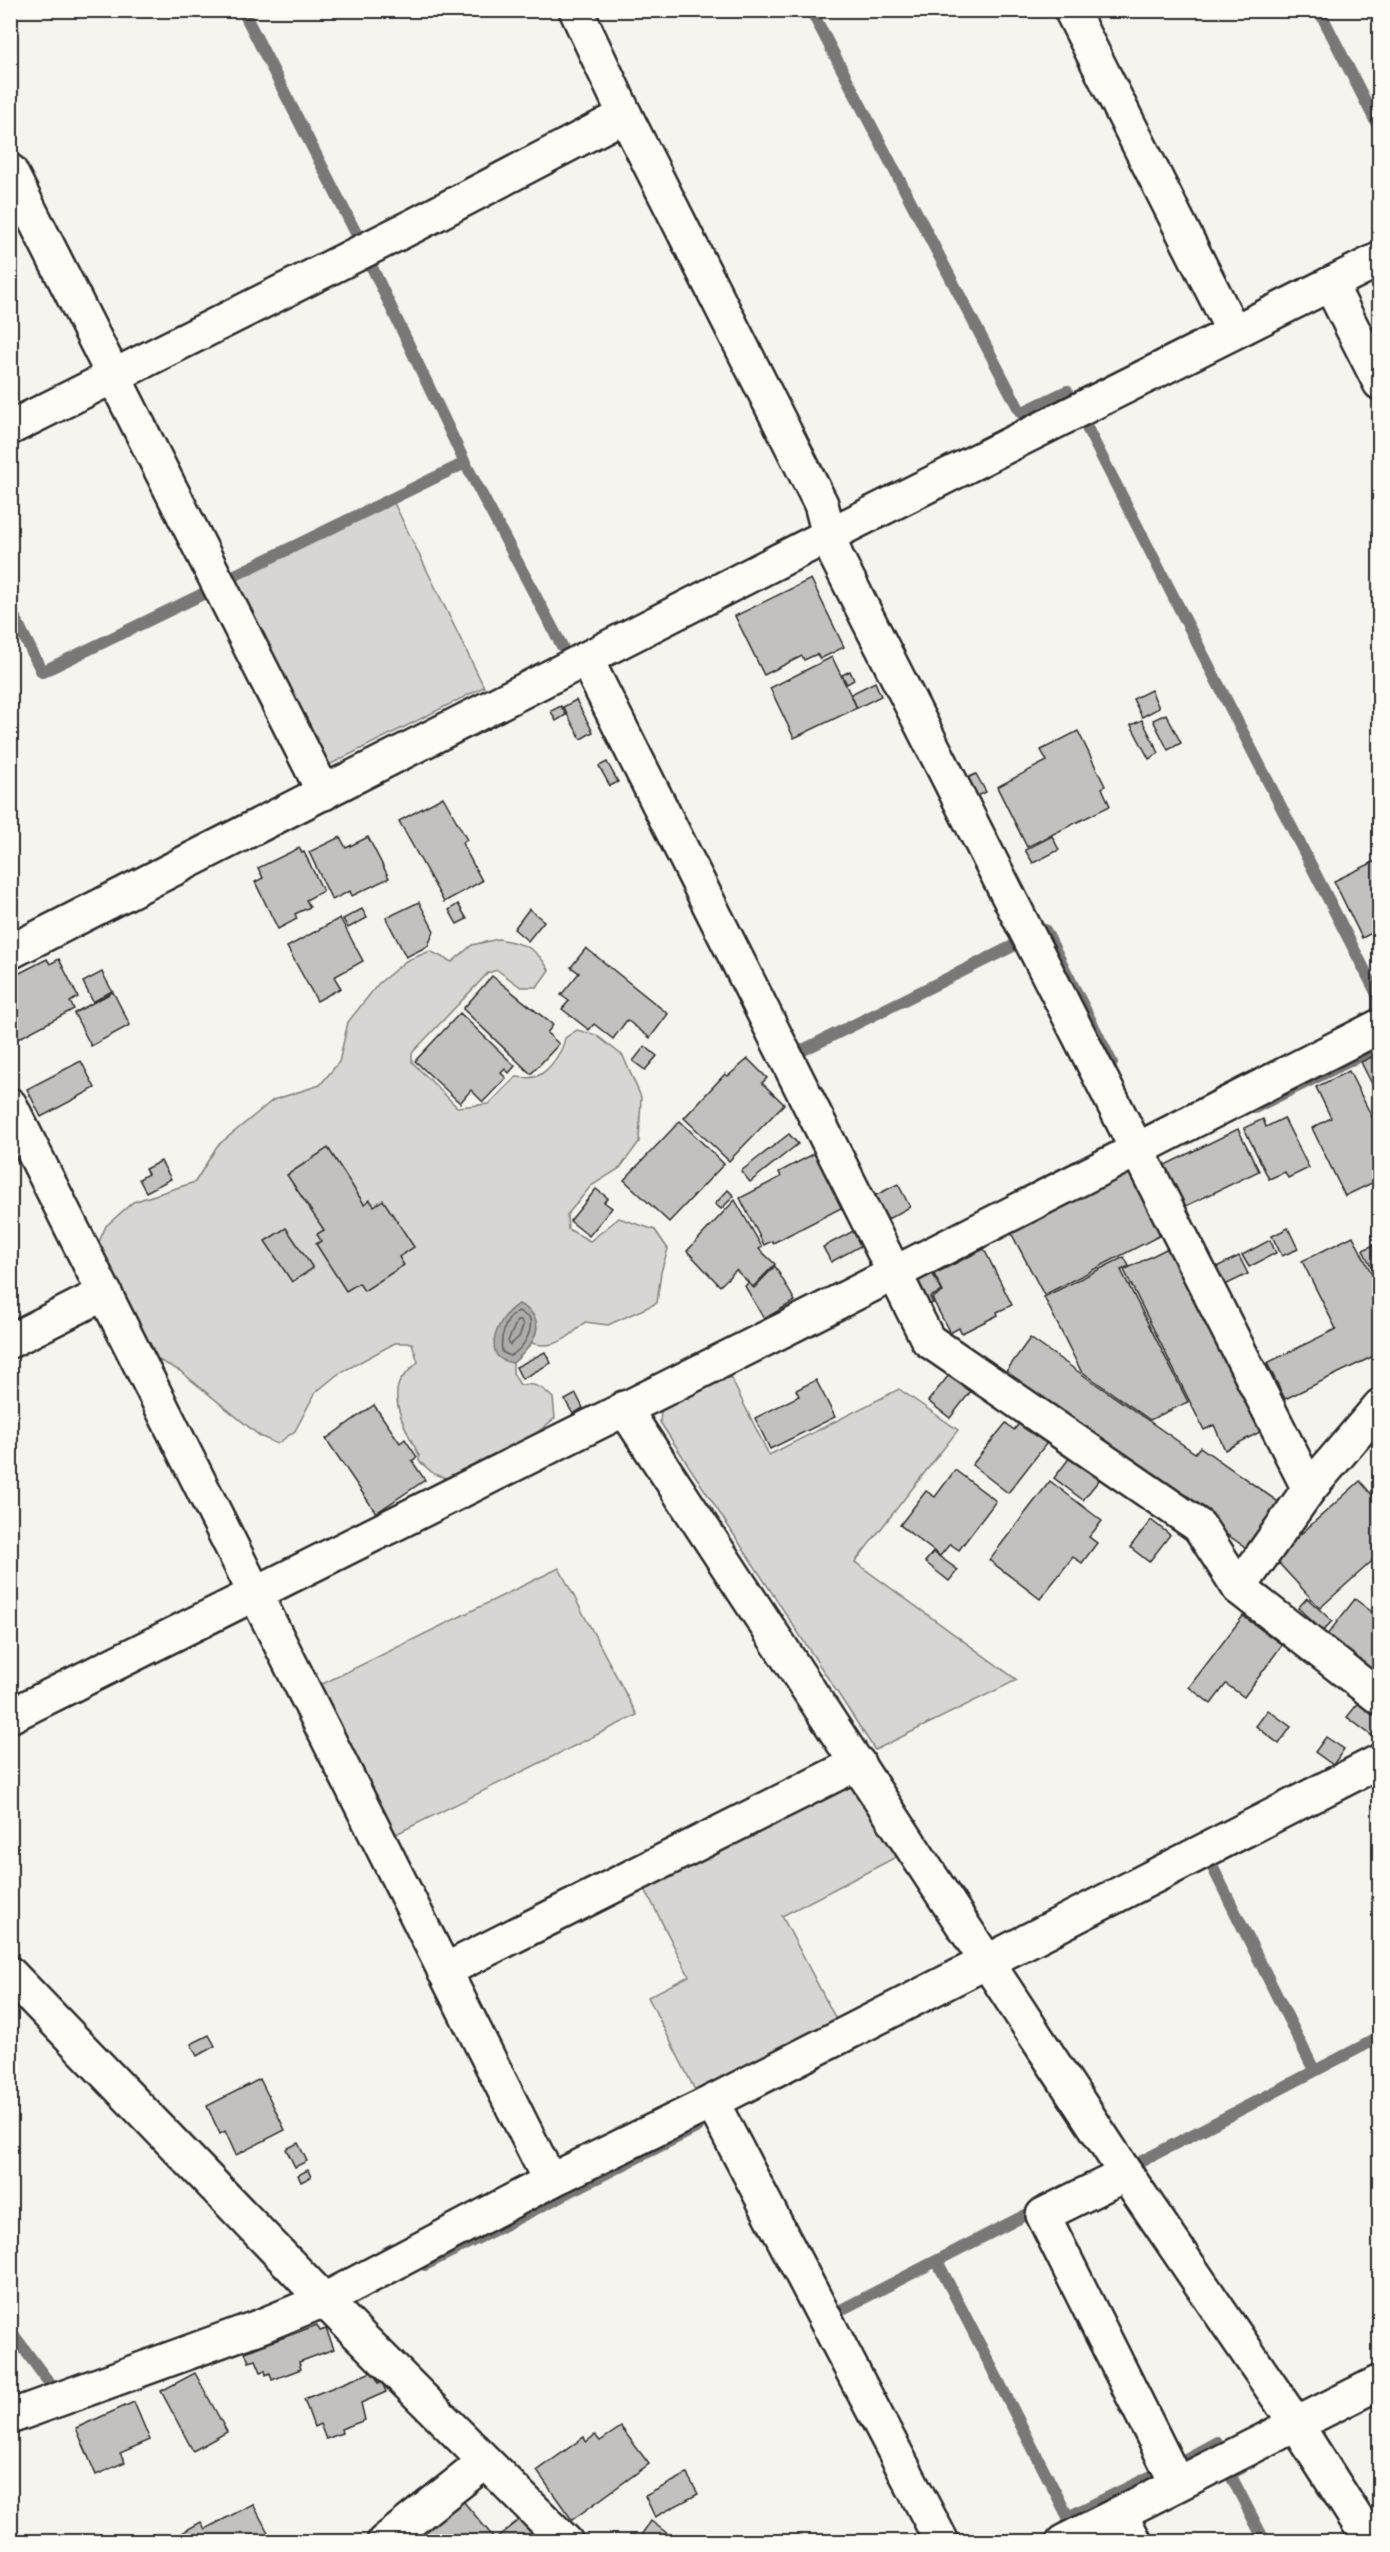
<svg xmlns="http://www.w3.org/2000/svg" width="1390" height="2552" font-family="Delius,sans-serif">
	<rect width="100%" height="100%" fill="#f5f4ef"/>
	<filter id="ink" filterUnits="userSpaceOnUse"><feTurbulence type="fractalNoise" baseFrequency=".0167" numOctaves="2"/><feDisplacementMap in="SourceGraphic" scale="12" xChannelSelector="R" yChannelSelector="G"/><feConvolveMatrix kernelMatrix="1 2 1 2 8 2 1 2 1" color-interpolation-filters="sRGB"/></filter>
	<g filter="url(#ink)">
		<g fill="#d7d6d2" stroke="#81807e" stroke-width="1.5">
			<path d="M393 501 484 687 323 768 228 581Z"/>
			<path d="M498 939C524 944 535 946 549 970L537 987H521L497 970 488 973 412 1053V1062L457 1107 489 1104 516 1077C524 1078 533 1079 541 1074 552 1067 563 1050 565 1038L577 1030 596 1035 623 1056 641 1097 639 1142 620 1168 591 1186 567 1215 568 1229 590 1241 619 1218 655 1230 668 1249 661 1272 657 1303 608 1325 585 1322C569 1338 554 1350 531 1343L537 1327 503 1360 513 1363V1373L520 1385C536 1383 542 1387 553 1398L555 1418 524 1443 449 1479 434 1474 419 1461V1455C410 1438 390 1404 399 1383 402 1376 412 1368 418 1362L412 1343H395L338 1374 315 1393 295 1431 277 1444 260 1436 180 1371 149 1355 97 1246 106 1226 133 1202 195 1182 217 1146 273 1100 320 1085 339 1062 348 1022 378 984 406 961 430 951 452 962 472 945Z"/>
			<path d="M726 1368 769 1455 899 1389 958 1430 855 1562 1017 1680 875 1750 660 1422 662 1402Z"/>
			<path d="M559 1568 637 1715 388 1838 312 1689Z"/>
			<path d="M846 1774 904 1853 782 1916 838 2023 697 2094 648 1997 689 1976 640 1879Z"/>
		</g>
		<path fill="#adaca9" stroke="#797877" stroke-width="1.5" d="M519 1304C551 1320 534 1345 513 1363 507 1362 499 1360 496 1354 489 1337 504 1311 519 1304Z"/>
		<g fill="none" stroke-linecap="round" stroke-linejoin="round">
			<g stroke="#5f5f5d" stroke-width="1.5">
				<path d="M519 1311 530 1319C533 1333 522 1350 510 1356L502 1352C500 1338 505 1316 519 1311Z"/>
				<path d="M517 1321H521L523 1326 519 1337 510 1345 508 1341Z"/>
			</g>
			<g stroke="#797877" stroke-width="12">
				<path d="M811 10 1021 413 1067 391"/>
				<path d="M1319 10 1380 130"/>
				<path d="M244 13 359 239"/>
				<path d="M369 261 465 463 562 646"/>
				<path d="M1087 428 1380 1000"/>
				<path d="M227 579 465 463"/>
				<path d="M10 608 42 672 209 591"/>
				<path d="M1045 930 1112 1063"/>
				<path d="M797 1053 1011 947"/>
				<path d="M1254 1108 1380 1046"/>
				<path d="M1211 1864 1314 2070"/>
				<path d="M1142 2161 1380 2037"/>
				<path d="M937 2261 1068 2517 1162 2471"/>
				<path d="M425 2265 698 2127"/>
				<path d="M833 2314 1041 2207"/>
				<path d="M10 2330 53 2388 63 2385"/>
				<path d="M1184 2460 1217 2442"/>
				<path d="M1242 2468 1230 2474 1265 2542"/>
			</g>
		</g>
		<g fill="#c2c1be" stroke="#2b2b2b" stroke-width="1.5">
			<path d="M811 579 844 647 820 659 817 654 804 660 802 656 764 675 735 616Z"/>
			<path d="M832 657 857 708 794 738 770 688Z"/>
			<path d="M850 671 854 680 847 684 842 675Z"/>
			<path d="M875 682 881 696 857 708 851 694Z"/>
			<path d="M1151 690 1159 708 1142 717 1133 699Z"/>
			<path d="M576 700 593 732 581 739 563 707Z"/>
			<path d="M561 706 566 715 556 721 551 711Z"/>
			<path d="M1166 714 1181 743 1168 750 1153 720Z"/>
			<path d="M1142 720 1159 753 1149 759 1131 725Z"/>
			<path d="M1078 731 1105 786 1102 788 1110 806 1027 847 997 787 1047 761 1041 750Z"/>
			<path d="M607 762 618 782 610 786 599 766Z"/>
			<path d="M976 774 986 792 974 798 965 779Z"/>
			<path d="M443 797 467 840 462 843 482 881 444 902 399 821Z"/>
			<path d="M1052 836 1059 850 1033 863 1025 850Z"/>
			<path d="M340 837 346 848 368 837 389 878 352 896 350 891 332 900 309 852Z"/>
			<path d="M299 848 302 853 304 852 323 891 306 900 310 907 295 914 297 919 278 929 255 882 263 878 258 868Z"/>
			<path d="M1380 859V929L1362 938 1334 881Z"/>
			<path d="M419 902 434 931 428 946 406 957 386 918Z"/>
			<path d="M458 904 467 919 457 924 449 910Z"/>
			<path d="M362 909 367 918 348 928 343 919Z"/>
			<path d="M529 909 544 921 528 941 514 929Z"/>
			<path d="M340 918 363 961 334 977 341 988 317 1001 287 947Z"/>
			<path d="M586 948 668 1014 650 1038 627 1020 613 1039 594 1024 589 1030 562 1009 569 1001 561 995 579 973 571 967Z"/>
			<path d="M47 959 50 964 59 959 78 997 70 1002 74 1009 10 1043V978Z"/>
			<path d="M102 972 112 991 93 1002 83 982Z"/>
			<path d="M492 976 553 1025 547 1033 559 1044 531 1074 463 1009Z"/>
			<path d="M113 992 130 1025 91 1046 74 1013Z"/>
			<path d="M460 1013 515 1066 509 1073 505 1069 501 1073 506 1078 483 1102 471 1090 460 1103 415 1061Z"/>
			<path d="M645 1046 657 1056 645 1070 633 1061Z"/>
			<path d="M1376 1055 1380 1062V1100L1361 1062Z"/>
			<path d="M748 1059 767 1078 762 1083 784 1104 729 1161 684 1118 725 1074 728 1076Z"/>
			<path d="M81 1061 95 1088 41 1117 27 1089Z"/>
			<path d="M1349 1071 1380 1133V1179L1345 1196 1312 1128 1331 1118 1316 1087Z"/>
			<path d="M1284 1118 1309 1168 1288 1178 1285 1172 1269 1179 1244 1128 1263 1119 1266 1127Z"/>
			<path d="M680 1121 724 1164 669 1222 624 1180Z"/>
			<path d="M1238 1129 1259 1171 1184 1207 1163 1166Z"/>
			<path d="M789 1134 798 1144 750 1182 741 1171Z"/>
			<path d="M328 1148 364 1204 370 1200 374 1206 383 1200 414 1247 399 1257 404 1265 364 1291 359 1283 346 1291 316 1244 321 1241 317 1234 324 1230 287 1175Z"/>
			<path d="M821 1150 849 1204 773 1243 772 1241 764 1245 740 1198 781 1177 779 1172Z"/>
			<path d="M161 1161 171 1179 146 1192 139 1179 148 1174 145 1169Z"/>
			<path d="M1128 1165 1163 1234 1044 1295 1008 1227Z"/>
			<path d="M898 1184 910 1207 886 1220 874 1196Z"/>
			<path d="M596 1189 608 1198 604 1202 612 1208 589 1236 570 1221Z"/>
			<path d="M728 1190 734 1196 721 1209 715 1204Z"/>
			<path d="M735 1200 762 1247 759 1249 775 1264 753 1287 736 1270 720 1286 687 1251Z"/>
			<path d="M286 1228 313 1268 292 1282 265 1241Z"/>
			<path d="M859 1228 866 1243 831 1262 823 1247Z"/>
			<path d="M1288 1228 1298 1249 1282 1256 1272 1236Z"/>
			<path d="M1353 1236 1380 1291V1353L1285 1399 1267 1363 1336 1329 1302 1261Z"/>
			<path d="M1270 1240 1276 1253 1249 1267 1242 1255Z"/>
			<path d="M1380 1242V1284L1363 1250Z"/>
			<path d="M1172 1246 1264 1430 1225 1450 1214 1425 1204 1430 1124 1270Z"/>
			<path d="M984 1249 1012 1305 997 1312 998 1315 962 1333 959 1328 950 1333 932 1298 943 1292 934 1274Z"/>
			<path d="M1239 1256 1248 1274 1223 1286 1214 1268Z"/>
			<path d="M1124 1257 1129 1266 1121 1270 1188 1402 1150 1420 1081 1371 1044 1297Z"/>
			<path d="M775 1266 795 1301 764 1319 745 1286 748 1283 754 1288Z"/>
			<path d="M931 1271 942 1291 930 1297 933 1303 926 1306 913 1281Z"/>
			<path d="M1030 1338 1195 1453 1200 1447 1284 1506 1252 1552 1002 1377Z"/>
			<path d="M545 1352 551 1363 522 1379 516 1367Z"/>
			<path d="M953 1370 975 1386 950 1418 928 1401Z"/>
			<path d="M816 1380 835 1417 770 1449 755 1418 799 1396 796 1390Z"/>
			<path d="M576 1394 583 1408 573 1414 565 1400Z"/>
			<path d="M374 1405 400 1443 405 1439 417 1457 412 1461 425 1480 376 1513 326 1439Z"/>
			<path d="M1023 1418 1050 1439 1008 1493 972 1465 1006 1423 1014 1430Z"/>
			<path d="M1074 1452 1103 1475 1083 1500 1054 1478Z"/>
			<path d="M955 1470 996 1501 959 1550 950 1544 940 1556 900 1525 926 1491 935 1497Z"/>
			<path d="M1050 1481 1102 1521 1089 1537 1097 1543 1082 1563 1073 1557 1040 1599 989 1560Z"/>
			<path d="M1360 1481 1380 1504V1554L1320 1608 1274 1558Z"/>
			<path d="M1151 1520 1170 1535 1149 1562 1130 1547Z"/>
			<path d="M933 1552 958 1570 949 1581 925 1562Z"/>
			<path d="M1307 1598 1332 1621 1323 1631 1298 1608Z"/>
			<path d="M1355 1599 1380 1618V1678L1326 1636Z"/>
			<path d="M1243 1616 1282 1645 1244 1697 1226 1684 1211 1704 1189 1687Z"/>
			<path d="M1360 1701 1380 1716 1379 1741 1347 1717Z"/>
			<path d="M1268 1710 1291 1727 1279 1744 1256 1726Z"/>
			<path d="M1326 1737 1344 1749 1333 1765 1315 1752Z"/>
			<path d="M209 2035 215 2046 197 2056 191 2044Z"/>
			<path d="M260 2079 285 2130 236 2155 225 2131 220 2134 207 2106Z"/>
			<path d="M298 2143 307 2161 295 2167 286 2149Z"/>
			<path d="M308 2170 311 2177 301 2182 298 2175Z"/>
			<path d="M317 2325 320 2331 326 2329 334 2349 299 2362 301 2369 272 2380 270 2373 266 2375 265 2370 261 2372 256 2360 249 2362 245 2352Z"/>
			<path d="M374 2371 378 2383 382 2382 386 2392 361 2403 365 2420 341 2429 342 2433 326 2439 320 2424 314 2427 304 2399Z"/>
			<path d="M195 2373 227 2432 193 2451 161 2391Z"/>
			<path d="M134 2402 150 2440 120 2453 125 2462 96 2475 76 2428Z"/>
			<path d="M621 2427 649 2464 572 2520 537 2471 584 2437 586 2442 595 2435 600 2441Z"/>
			<path d="M687 2474 698 2494 655 2517 645 2496Z"/>
			<path d="M463 2501 495 2539 492 2542H421L417 2537Z"/>
			<path d="M253 2504 273 2542H165L201 2522 205 2529Z"/>
			<path d="M520 2519 538 2541 501 2542 497 2537Z"/>
			<path d="M651 2521 676 2540 674 2542H636Z"/>
		</g>
		<g fill="none" stroke-linecap="round" stroke-linejoin="round">
			<g stroke="#2b2b2b" stroke-width="38">
				<g id="street">
					<path d="M1071 10 1233 331"/>
					<path d="M10 171 324 793"/>
					<path d="M1330 284 1380 383"/>
					<path d="M10 428 413 226 625 115"/>
					<path d="M829 535 836 556 1309 1489"/>
					<path d="M586 659 928 1340 1199 1526 1239 1588"/>
					<path d="M10 952 829 535 1380 259"/>
					<path d="M10 1105 550 2181"/>
					<path d="M10 1341 105 1293"/>
					<path d="M1380 1406 1309 1489 1239 1588 1380 1698"/>
					<path d="M624 1408 1126 2174 1296 2424 1371 2542"/>
					<path d="M10 1716 785 1329 1380 1026"/>
					<path d="M444 1971 858 1763"/>
					<path d="M10 1974 324 2300 566 2542"/>
					<path d="M712 2102 942 2542"/>
					<path d="M1126 2174 1043 2215 1177 2484"/>
					<path d="M10 2417 261 2326 324 2300 550 2181 712 2102 1380 1761"/>
					<path d="M1120 2513 1135 2542"/>
					<path d="M384 2542 485 2462"/>
					<path d="M1063 2542 1380 2382"/>
				</g>
			</g>
			<g stroke="#2b2b2b" stroke-width="38">
				<path id="secondary" d="M576 10 625 115 821 504 829 535"/>
			</g>
			<use href="#street" stroke="#fdfcf7" stroke-width="33"/>
			<use href="#secondary" stroke="#fdfcf7" stroke-width="33"/>
		</g>
	</g>
	<rect width="1390" height="2552" fill="none" stroke="#fdfcf7" stroke-width="36"/>
	<rect x="18" y="18" width="1354" height="2516" fill="none" stroke="#2b2b2b" stroke-width="2" filter="url(#ink)"/>
</svg>
